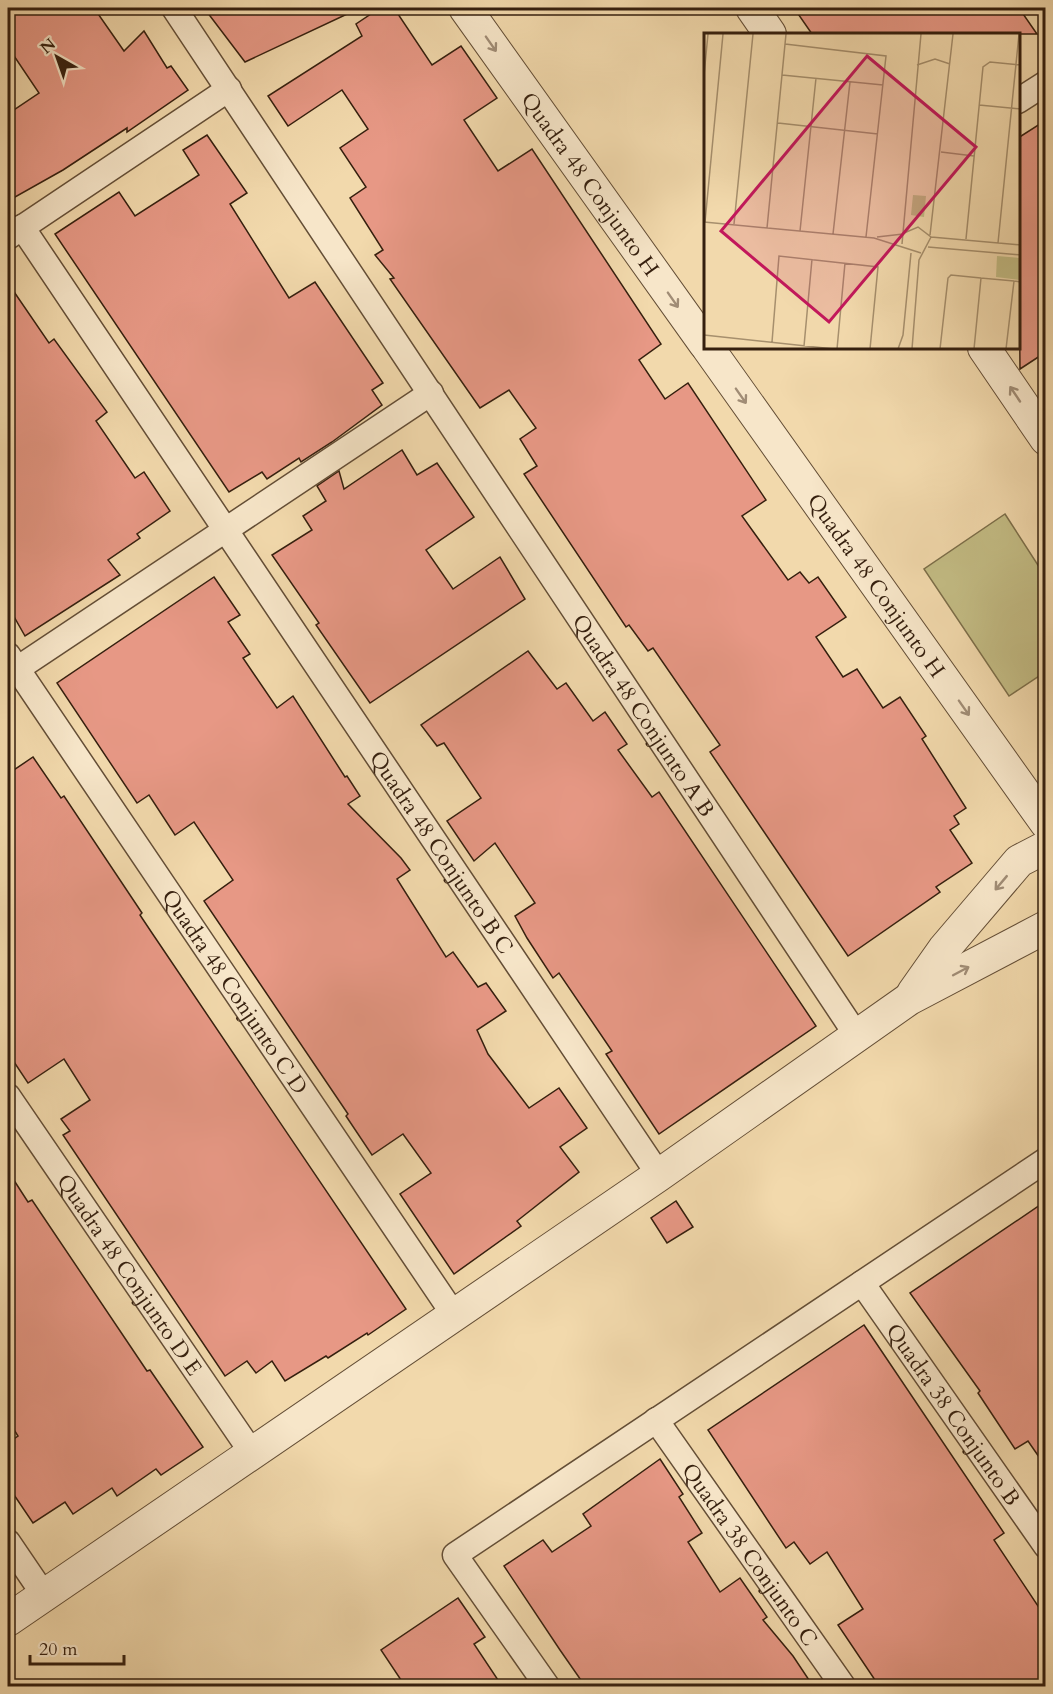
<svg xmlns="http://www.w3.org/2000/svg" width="1053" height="1694" font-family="Cardo,serif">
	<rect width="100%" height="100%" fill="#f2d9ac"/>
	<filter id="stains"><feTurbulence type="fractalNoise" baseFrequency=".00333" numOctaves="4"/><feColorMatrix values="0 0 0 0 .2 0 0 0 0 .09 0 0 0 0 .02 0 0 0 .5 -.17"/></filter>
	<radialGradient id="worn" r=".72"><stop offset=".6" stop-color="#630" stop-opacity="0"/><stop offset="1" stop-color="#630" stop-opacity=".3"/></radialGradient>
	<path fill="#c3bc84" stroke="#7c6e49" stroke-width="1.5" d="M1005 514 1045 576V672L1009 696 924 569Z"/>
	<g fill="#e79885" stroke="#351f0e" stroke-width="1.5">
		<path d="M8 8H94L124 51 144 31 167 68 171 66 188 90 127 132V128L63 170 8 201V114L39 93 8 47Z"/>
		<path d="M204 8H360L245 62Z"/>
		<path d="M380 8H394L432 65 461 46 497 98 464 120 498 171 532 149 661 344 639 360 665 399 688 383 766 500 742 516 788 580 800 572 809 583 818 577 846 617 816 637 843 677 857 669 883 708 900 697 926 736 922 739 966 808 954 816 959 824 950 830 972 863 936 887 940 892 848 956 710 752 720 745 653 648 648 651 629 625 626 627 524 474 537 466 520 439 536 428 509 390 480 408 390 279 394 278 375 255 383 250 350 198 366 187 340 148 368 129 342 90 288 126 268 96 362 36 356 24Z"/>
		<path d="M794 8H1019L1037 34H812Z"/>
		<path d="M1046 120V352L1020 369 1018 138Z"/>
		<path d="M207 135 247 193 230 204 289 298 315 282 383 383 372 390 382 405 332 442 301 462 299 458 267 479 262 472 229 492 55 234 119 192 135 216 199 175 183 150Z"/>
		<path d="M8 283 49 343 54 339 107 412 96 421 135 478 144 472 170 511 137 534 140 538 108 560 120 575 25 636 8 606Z"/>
		<path d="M402 450 417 475 437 463 474 517 426 550 453 589 500 557 525 599 370 703 316 625 319 623 272 555 312 530 303 516 326 501 317 486 339 471 344 489Z"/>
		<path d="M214 577 240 615 228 622 250 654 243 658 277 708 293 696 345 777 347 776 360 796 348 804 401 858 410 870 397 879 446 957 453 952 478 987 486 983 506 1011 477 1030 488 1054 529 1108 559 1088 587 1128 560 1147 579 1172 517 1221 521 1226 454 1274 400 1194 431 1173 403 1134 372 1155 346 1116 348 1114 204 901 233 880 194 822 175 835 149 795 137 803 57 683Z"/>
		<path d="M528 651 557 689 566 683 593 721 605 712 627 744 618 750 652 797 659 792 816 1026 659 1134 606 1054 612 1051 559 973 553 978 527 938 515 916 535 903 495 843 474 861 447 821 481 798 444 743 437 746 421 725Z"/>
		<path d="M33 757 61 798 64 796 142 913 140 915 152 933 406 1309 368 1335 367 1333 328 1358 326 1356 285 1381 272 1361 256 1373 247 1361 225 1376 63 1135 70 1131 61 1119 90 1100 64 1059 28 1083 8 1053V774Z"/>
		<path d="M8 1171 28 1202 32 1200 147 1371 150 1370 203 1447 161 1475 156 1469 117 1496 112 1488 73 1514 65 1502 33 1523 8 1486V1443L18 1436 8 1420Z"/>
		<path d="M676 1201 693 1227 667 1243 651 1218Z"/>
		<path d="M1046 1201V1467L1028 1441 1015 1449 978 1393 980 1391 910 1293Z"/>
		<path d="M864 1325 1004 1533 994 1540 1046 1618V1686H879L838 1625 863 1609 827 1552 810 1564 794 1542 786 1548 708 1430Z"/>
		<path d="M660 1459 683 1494 679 1497 702 1533 688 1542 720 1592 740 1578 767 1617 763 1620 793 1656 813 1686H585L560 1650 504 1566 543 1540 552 1552 591 1526 583 1514Z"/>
		<path d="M458 1598 485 1637 474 1644 502 1686H405L381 1650Z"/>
	</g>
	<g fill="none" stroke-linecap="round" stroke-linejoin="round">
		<g stroke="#644e36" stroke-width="27">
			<g id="minor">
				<path id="s1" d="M174 8 857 1036"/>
				<path d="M1018 101 1046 83"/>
				<path id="s2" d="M22 227 659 1175"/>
				<path d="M8 237 229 89"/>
				<path id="s3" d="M8 655 454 1315"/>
				<path d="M8 675 431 393"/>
				<path id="s4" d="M8 1096 252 1453"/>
				<path id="s5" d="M862 1283 1046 1546"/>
				<path id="s6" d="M656 1420 843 1686"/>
				<path d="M8 1542 44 1595"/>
				<path d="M547 1686 455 1555 1046 1160"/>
			</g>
		</g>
		<g stroke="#644e36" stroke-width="34">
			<g id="tertiary">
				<path id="s7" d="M465 8 705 344"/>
				<path d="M752 8 770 34"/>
				<path id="s8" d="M708 348 1046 823"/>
				<path d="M984 348 1046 439"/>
				<path d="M913 993 944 949 1019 861 1046 847"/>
				<path d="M8 1620 659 1175 909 999 1046 927"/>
			</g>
		</g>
		<use href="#minor" stroke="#f7e6c9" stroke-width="24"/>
		<use href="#tertiary" stroke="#f7e6c9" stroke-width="32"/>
	</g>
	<defs><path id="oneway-shaft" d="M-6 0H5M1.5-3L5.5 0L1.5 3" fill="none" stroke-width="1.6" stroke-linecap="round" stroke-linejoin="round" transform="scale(1.5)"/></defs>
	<g stroke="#a08c75">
		<use href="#oneway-shaft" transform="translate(491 44) rotate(55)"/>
		<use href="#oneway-shaft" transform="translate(673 300) rotate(55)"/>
		<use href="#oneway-shaft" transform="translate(1015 394) rotate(-124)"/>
		<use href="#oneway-shaft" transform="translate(741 396) rotate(55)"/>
		<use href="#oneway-shaft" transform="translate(964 708) rotate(55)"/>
		<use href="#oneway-shaft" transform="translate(1001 883) rotate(130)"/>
		<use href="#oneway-shaft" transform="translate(961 971) rotate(-28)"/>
	</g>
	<g text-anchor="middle" stroke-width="4.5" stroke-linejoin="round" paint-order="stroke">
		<g font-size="22" fill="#351f0e" stroke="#f7e6c9">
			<text dy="8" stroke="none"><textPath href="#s7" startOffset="216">Quadra 48 Conjunto H</textPath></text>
			<text dy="8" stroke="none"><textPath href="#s8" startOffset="291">Quadra 48 Conjunto H</textPath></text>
			<text dy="8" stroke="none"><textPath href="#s1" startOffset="849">Quadra 48 Conjunto A B</textPath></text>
			<text dy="8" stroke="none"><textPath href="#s2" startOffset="753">Quadra 48 Conjunto B C</textPath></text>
			<text dy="8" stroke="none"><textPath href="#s3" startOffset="406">Quadra 48 Conjunto C D</textPath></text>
			<text dy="8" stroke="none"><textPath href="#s4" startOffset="216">Quadra 48 Conjunto D E</textPath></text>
			<text dy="8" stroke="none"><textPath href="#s5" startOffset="160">Quadra 38 Conjunto B</textPath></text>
			<text dy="8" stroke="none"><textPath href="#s6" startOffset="164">Quadra 38 Conjunto C</textPath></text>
		</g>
	</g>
	<g transform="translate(704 33)">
		<rect width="316" height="316" fill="#f2d9ac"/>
		<path d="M209 162 222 163 220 184 207 182Z" fill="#c3bc84"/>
		<path d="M293 223 316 225V247L292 244Z" fill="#c3bc84"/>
		<path fill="none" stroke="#a68f6d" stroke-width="1.5" d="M81 11 182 23 162 204M213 32 231 26 246 31M0 42 4 1M78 42 179 52M275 72 317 76M74 90 174 101M237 119 270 123M0 189 170 205 217 220M1 189 19 1M30 191 49 1M63 195 82 1M96 198 112 45M200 200 214 194 227 204 215 227 208 316M129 201 146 49M226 202 249 1M173 204 199 201M227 204 317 212M262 206 279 34 286 29 317 32M294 210 315 1M198 211 217 1M224 214 317 222M0 302 130 316M68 309 75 223 174 234 166 316M100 313 108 226M133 316 141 230M194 316 199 302 207 220M236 316 244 245 247 242 277 245M270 316 277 245 310 248M302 316 310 248 317 249"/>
		<path fill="#c2185b" fill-opacity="0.15" stroke="#c2185b" stroke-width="3" d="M163 23 272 114 125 289 17 198Z"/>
		<rect width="316" height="316" fill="none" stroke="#351f0e" stroke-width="3"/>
	</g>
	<rect width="1053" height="1694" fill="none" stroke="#f2d9ac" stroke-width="30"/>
	<rect x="9" y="9" width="1035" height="1676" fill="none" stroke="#351f0e" stroke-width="3"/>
	<rect x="15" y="15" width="1023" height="1664" fill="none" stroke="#351f0e" stroke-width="1.5"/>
	<g transform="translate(57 57) rotate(320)" stroke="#f7e6c9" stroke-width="4.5" paint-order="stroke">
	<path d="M0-4.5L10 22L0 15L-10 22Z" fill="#351f0e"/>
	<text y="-9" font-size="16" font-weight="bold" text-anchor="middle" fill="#351f0e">N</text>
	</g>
	<path d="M30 1655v9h94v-9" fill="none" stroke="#351f0e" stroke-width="3"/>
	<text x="39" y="1655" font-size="18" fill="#351f0e" stroke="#f7e6c9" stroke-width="4.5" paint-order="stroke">20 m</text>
	<rect width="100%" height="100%" filter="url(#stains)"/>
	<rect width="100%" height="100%" fill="url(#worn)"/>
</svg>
